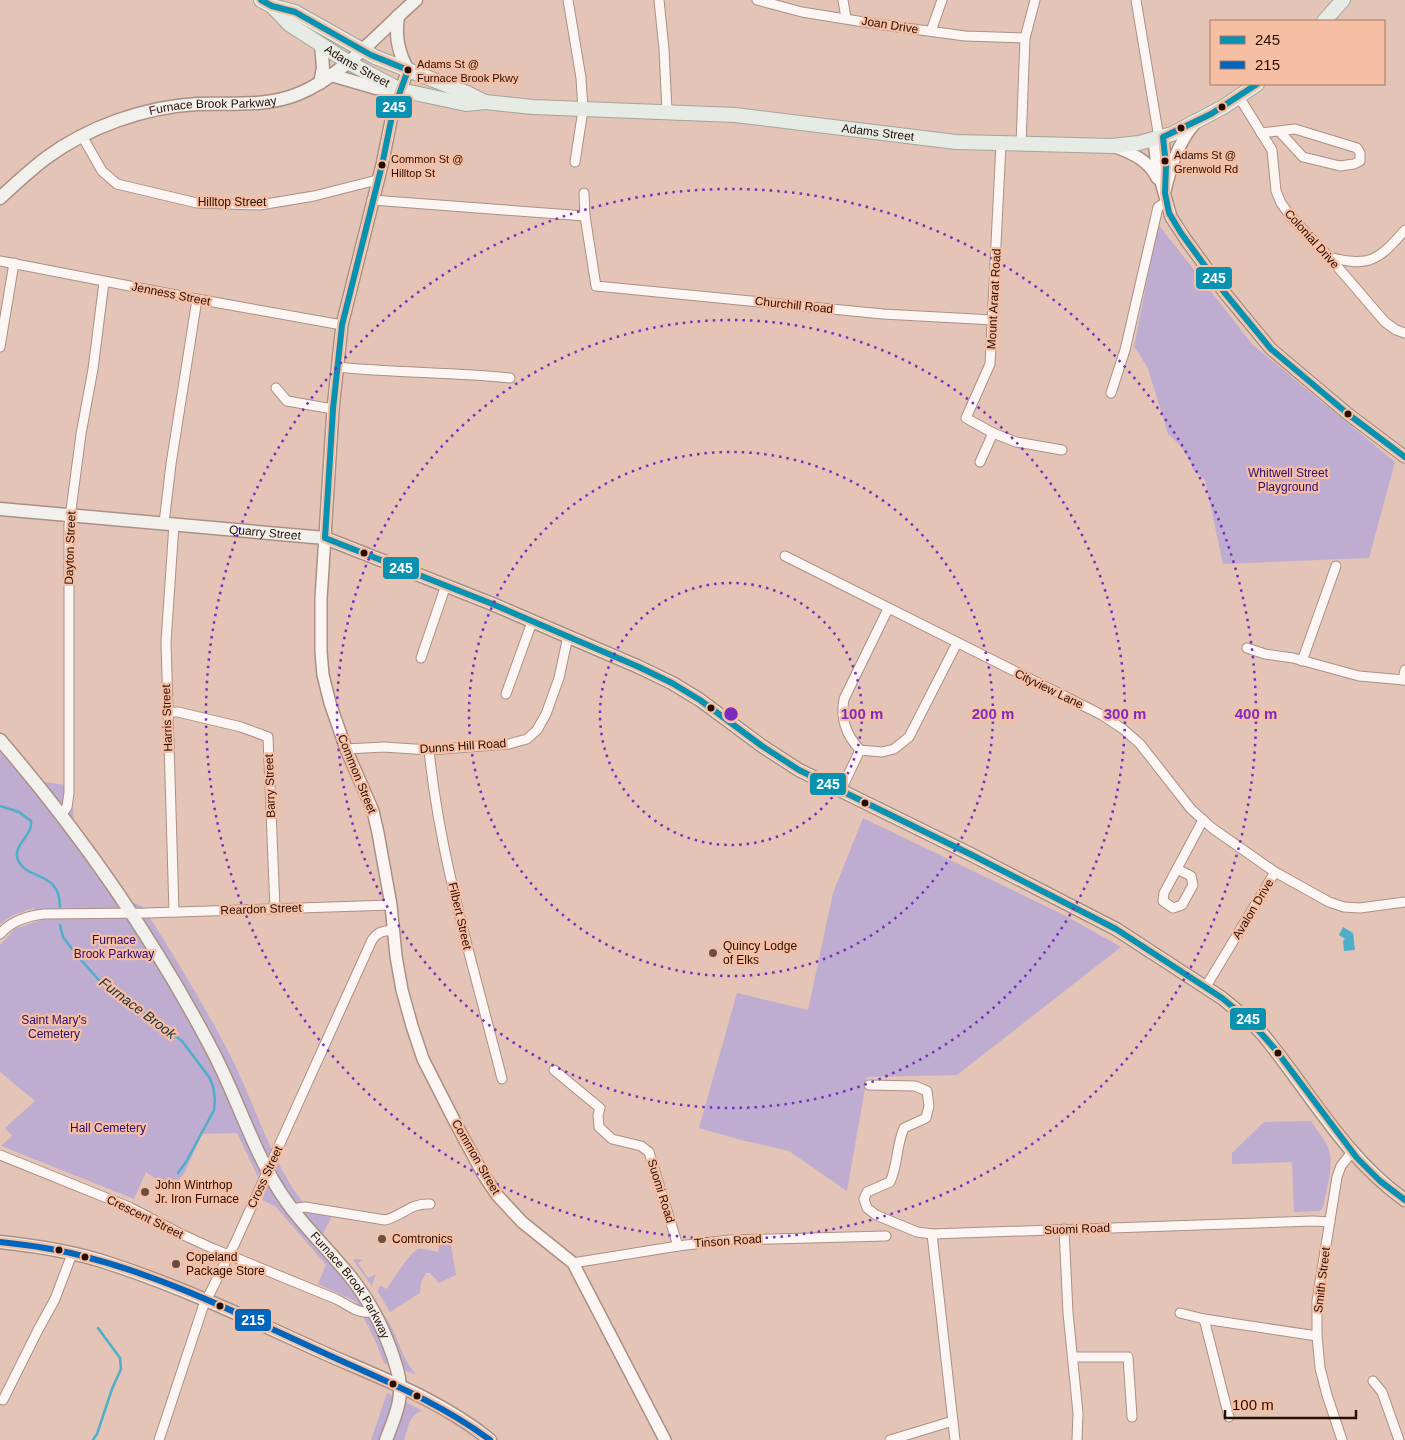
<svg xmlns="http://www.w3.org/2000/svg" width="1405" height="1440" font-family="Arial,sans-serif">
	<rect width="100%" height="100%" fill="#e3c4b6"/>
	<g fill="#beadd0">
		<path d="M1158 224 1253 345 1395 462 1369 558 1223 564 1205 480 1193 470 1190 461 1180 445 1168 434 1148 369 1138 352 1134 347Z"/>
		<path d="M0 752 25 779 65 785 73 809 74 827 127 900 142 906 152 921C182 969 212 1018 237 1069 260 1118 275 1172 312 1213L332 1216 323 1234C345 1262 369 1290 388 1321 398 1337 403 1362 417 1375L384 1363 374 1338 355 1301 318 1284 326 1265 276 1207 262 1200 265 1192 237 1133 202 1134 184 1174 170 1189 146 1172 134 1199 1 1146 12 1136 5 1128 35 1101 0 1072V945L15 929 41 920 34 908 13 915 0 924Z"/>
		<path d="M863 818 1064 915 1121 947 957 1075 867 1077 847 1191 789 1151 741 1140 699 1128 737 993 808 1010 833 893Z"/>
		<path d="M1311 1121C1316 1129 1323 1137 1327 1145 1336 1163 1326 1189 1323 1208L1319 1211 1294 1212 1292 1162 1232 1164V1153L1264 1122Z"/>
		<path d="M440 1238 450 1239 456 1275 439 1283 430 1273H426L421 1282 420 1293 390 1312 378 1292 379 1287 381 1286 387 1289C391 1282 412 1250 418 1249 424 1248 432 1251 438 1252Z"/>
		<path d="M357 1259 363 1260 358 1263 368 1278 376 1274 372 1286 353 1260Z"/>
		<path d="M387 1393 423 1411C409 1413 408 1429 404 1440H371Z"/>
	</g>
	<path fill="#4faec9" d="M1343 927 1353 933 1355 950 1344 951 1343 941 1345 939 1339 935Z"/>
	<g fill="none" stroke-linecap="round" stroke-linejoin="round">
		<g stroke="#4faec9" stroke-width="2.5">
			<path d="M0 806 19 812 31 821C33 836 12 845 18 860 27 881 60 870 60 907"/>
			<path d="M60 925 63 937 75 953 98 979 182 1041 209 1077 213 1086 215 1100 214 1110 186 1162 178 1173"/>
			<path d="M93 1440 97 1434 112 1389 121 1369 120 1358 98 1328"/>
		</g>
		<g stroke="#aa9084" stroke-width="11">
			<g id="minor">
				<path d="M568 0 581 78 583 110 575 162"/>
				<path d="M659 0 664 49 667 111"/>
				<path d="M757 0 802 12 876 24 965 36 1025 38"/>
				<path d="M843 0 846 18"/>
				<path d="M1136 0 1159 138"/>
				<path d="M931 31 942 0"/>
				<path d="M1239 97 1272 150 1276 191 1281 203 1291 217 1329 257 1385 322 1396 330 1405 333"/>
				<path d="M1261 133 1295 129 1357 148 1360 153V161L1354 164 1340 166 1303 157 1279 131"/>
				<path d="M82 136 102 171 117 184 197 203 260 205 314 196 377 180"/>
				<path d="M1021 144 1025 38 1035 0"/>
				<path d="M584 193 585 216 596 286 883 314 993 320"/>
				<path d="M372 200 585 216"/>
				<path d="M1329 257C1369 268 1379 260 1405 230"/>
				<path d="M0 261 197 299 342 325"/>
				<path d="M0 347 14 263"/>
				<path d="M337 367C394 373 453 372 510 378"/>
				<path d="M276 388 287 401 333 409"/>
				<path d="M1111 393 1125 350 1158 207 1166 202"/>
				<path d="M993 433 966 418 990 364 1001 144"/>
				<path d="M980 462 993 433 1016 442 1062 450"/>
				<path d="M164 523 171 464 197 299"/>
				<path d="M785 556 1102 715 1123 729 1140 744 1191 809 1212 828 1275 872 1329 902 1344 907 1360 908 1405 902"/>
				<path d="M888 609 844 699C840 719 846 735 860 750L882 752 894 749 909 737 957 643"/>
				<path d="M1247 648 1265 654 1293 658 1359 676 1405 680"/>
				<path d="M421 658 446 585"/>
				<path d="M1302 661 1336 566"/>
				<path d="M1403 680 1405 670"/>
				<path d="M506 694 532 622"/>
				<path d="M167 712H178L241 727 268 737 275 909"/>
				<path d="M346 749 384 747 429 750 509 744 527 739 537 730 546 714 559 678 568 636"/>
				<path d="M429 750C440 861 475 971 502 1079"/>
				<path d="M841 790 860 750"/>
				<path d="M61 815 67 807 69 793V525L81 434 93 369 104 282"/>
				<path d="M1177 869 1191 876 1193 885 1182 905 1173 908 1163 901 1164 893 1203 820"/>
				<path d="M174 912 166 642 174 524"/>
				<path d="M0 934C11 921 27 916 44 914L146 913 391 905"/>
				<path d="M1205 988 1275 872"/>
				<path d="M554 1070 600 1108 598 1115 599 1127 612 1139 641 1146 649 1152 678 1246"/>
				<path d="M869 1085 915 1086 927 1091 929 1106 926 1118 904 1128C896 1146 898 1165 890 1182L867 1192 864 1199 867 1208 876 1215 917 1232 932 1234 1313 1221 1330 1222"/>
				<path d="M0 1155 129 1207 179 1233 214 1249 336 1299C347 1304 360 1316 372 1311"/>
				<path d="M293 1211 298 1208 305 1207 385 1220C403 1216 409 1203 430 1204"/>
				<path d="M1064 1229 1068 1313 1078 1413 1077 1440"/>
				<path d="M932 1234 955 1440"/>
				<path d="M573 1263 678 1246 729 1240 886 1236"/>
				<path d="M1180 1313 1204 1319 1317 1336"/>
				<path d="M1204 1319 1229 1417"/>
				<path d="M1073 1357H1128L1132 1417"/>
				<path d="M1373 1381 1382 1392 1399 1440"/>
				<path d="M3 1400 38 1330 55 1299 72 1254"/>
				<path d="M159 1440 203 1307 235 1243 372 940C378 931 384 931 393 930"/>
				<path d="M890 1440 953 1421"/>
				<path d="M1342 1440 1327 1395 1320 1368 1317 1336V1301L1337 1177 1341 1166 1352 1152"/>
			</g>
		</g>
		<g stroke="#aa9084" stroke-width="14">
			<g id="tertiary">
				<path d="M408 70 393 111 382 165 342 325 333 409 321 599V652L323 675 330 703 346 749 373 811 378 833 391 905 396 956 402 990 412 1026 423 1059 455 1122 483 1174 497 1195 522 1222 573 1263 665 1440"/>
				<path d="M1163 137 1166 174"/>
				<path d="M1154 140 1157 168 1171 217 1186 240 1224 292 1271 349 1348 414 1405 457"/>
				<path d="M1113 146C1131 153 1148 159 1157 178"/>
				<path d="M1165 191C1171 166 1178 142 1196 122"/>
			</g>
		</g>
		<g stroke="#aa9084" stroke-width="15">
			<g id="secondary">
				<path d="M398 16C395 36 398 52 408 70"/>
				<path d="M331 75 376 88 399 90"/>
				<path d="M320 83 323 68 321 44"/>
				<path id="s1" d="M0 198C15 184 29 171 46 158 88 127 144 107 197 104 231 103 266 107 298 94 343 76 380 31 416 0"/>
				<path id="s2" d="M0 509 325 538 490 603 639 667 672 683 700 700 762 746 799 770 970 854 1116 929 1222 998 1251 1022 1264 1036C1310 1092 1345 1158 1405 1200"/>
				<path id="s3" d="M0 740C81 834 152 936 210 1046 235 1092 250 1143 277 1187 298 1222 328 1248 353 1280 373 1306 388 1338 397 1369 405 1396 396 1414 386 1440"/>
				<path d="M0 1242C37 1246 76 1252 111 1264 184 1288 254 1321 324 1353 381 1378 441 1400 490 1440"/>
			</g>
		</g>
		<g stroke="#a4a497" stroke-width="16">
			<g id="primary">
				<path d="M261 0 272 6 295 12 375 57 467 93 485 102"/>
				<path id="s4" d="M272 6 289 24 348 62 400 90 466 104 485 102 533 107 735 115 956 142 1112 146 1139 143 1172 134 1225 106 1257 84"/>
				<path d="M1324 21 1343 0"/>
			</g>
		</g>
		<use href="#minor" stroke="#fbf6f4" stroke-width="9"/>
		<use href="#tertiary" stroke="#fbf6f4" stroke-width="11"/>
		<use href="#secondary" stroke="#f1f0ec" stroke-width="12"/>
		<use href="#primary" stroke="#e6ebe6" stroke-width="14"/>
		<g stroke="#f6bea3" stroke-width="10">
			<g id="bus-1">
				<path d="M261 0 272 6 295 12 371 55 408 70 393 111 382 165 342 325 333 409 325 538 490 603 639 667 672 683 700 700 762 746 799 770 970 854 1116 929 1222 998 1251 1022 1275 1049 1357 1158 1380 1181 1405 1200"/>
				<path d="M1257 84 1211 114 1163 137 1166 166 1165 193 1169 213 1181 233 1224 292 1271 349 1348 414 1405 457"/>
			</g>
		</g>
		<g stroke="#f6bea3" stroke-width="10">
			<path id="bus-2" d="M0 1242C29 1245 58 1249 86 1257 168 1278 245 1317 322 1352 380 1379 438 1401 490 1440"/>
		</g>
		<use href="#bus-1" stroke="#0692b0" stroke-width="6"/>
		<use href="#bus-2" stroke="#0065bd" stroke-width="6"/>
	</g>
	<g fill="none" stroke="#7b2cbf" stroke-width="2.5" stroke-dasharray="2.5 5">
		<circle cx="731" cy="714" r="131"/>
		<circle cx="731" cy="714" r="262"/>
		<circle cx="731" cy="714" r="394"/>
		<circle cx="731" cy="714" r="525"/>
	</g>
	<g fill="#270e03" stroke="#f6bea3" stroke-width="2">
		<circle cx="408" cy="70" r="4.5"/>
		<circle cx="1222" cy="107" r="4.5"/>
		<circle cx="1181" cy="128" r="4.5"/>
		<circle cx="1165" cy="161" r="4.5"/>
		<circle cx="382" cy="165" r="4.5"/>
		<circle cx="1348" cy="414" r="4.5"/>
		<circle cx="364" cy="553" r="4.5"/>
		<circle cx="711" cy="708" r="4.5"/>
		<circle cx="865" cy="803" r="4.5"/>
		<circle cx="1278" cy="1053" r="4.5"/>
		<circle cx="59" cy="1250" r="4.5"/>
		<circle cx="85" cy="1257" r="4.5"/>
		<circle cx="220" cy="1306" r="4.5"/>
		<circle cx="393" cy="1384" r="4.5"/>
		<circle cx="417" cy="1396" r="4.5"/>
	</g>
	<g fill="#694e42" stroke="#f6bea3" stroke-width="2">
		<circle cx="713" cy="953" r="5"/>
		<circle cx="145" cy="1192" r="5"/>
		<circle cx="382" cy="1239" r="5"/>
		<circle cx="176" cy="1264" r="5"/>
	</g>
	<g text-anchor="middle" stroke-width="4.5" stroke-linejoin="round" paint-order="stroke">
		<g font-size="11" fill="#270e03" stroke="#f6bea3" text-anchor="start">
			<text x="417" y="68">Adams St @<tspan x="417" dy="14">Furnace Brook Pkwy</tspan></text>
			<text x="1174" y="159">Adams St @<tspan x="1174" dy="14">Grenwold Rd</tspan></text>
			<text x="391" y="163">Common St @<tspan x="391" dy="14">Hilltop St</tspan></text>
		</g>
		<g font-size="12" fill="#270e03" stroke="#f6bea3">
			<text transform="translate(890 25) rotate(9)" y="4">Joan Drive</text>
			<text dy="4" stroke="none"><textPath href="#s4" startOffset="105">Adams Street</textPath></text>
			<text dy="4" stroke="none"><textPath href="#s1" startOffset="239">Furnace Brook Parkway</textPath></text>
			<text dy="4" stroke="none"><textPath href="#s4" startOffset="635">Adams Street</textPath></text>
			<text x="232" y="206">Hilltop Street</text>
			<text transform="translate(1312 239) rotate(48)" y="4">Colonial Drive</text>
			<text transform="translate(171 294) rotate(11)" y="4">Jenness Street</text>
			<text transform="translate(994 299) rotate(-87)" y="4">Mount Ararat Road</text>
			<text transform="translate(794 305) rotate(6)" y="4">Churchill Road</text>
			<text dy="4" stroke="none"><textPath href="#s2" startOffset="266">Quarry Street</textPath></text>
			<text transform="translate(70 548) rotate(-88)" y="4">Dayton Street</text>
			<text transform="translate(1049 689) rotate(26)" y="4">Cityview Lane</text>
			<text transform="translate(167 718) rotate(-92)" y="4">Harris Street</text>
			<text transform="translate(463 746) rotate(-4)" y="4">Dunns Hill Road</text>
			<text transform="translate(357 774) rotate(68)" y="4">Common Street</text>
			<text transform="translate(270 786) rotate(-92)" y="4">Barry Street</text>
			<text transform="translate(261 909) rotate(-2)" y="4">Reardon Street</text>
			<text transform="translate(1253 909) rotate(-59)" y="4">Avalon Drive</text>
			<text transform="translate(460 916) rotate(77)" y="4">Filbert Street</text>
			<text transform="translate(476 1157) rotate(60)" y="4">Common Street</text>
			<text transform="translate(265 1177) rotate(-65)" y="4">Cross Street</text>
			<text transform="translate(661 1191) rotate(73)" y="4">Suomi Road</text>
			<text transform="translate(145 1217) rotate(26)" y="4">Crescent Street</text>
			<text transform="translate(1077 1229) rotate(-2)" y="4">Suomi Road</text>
			<text transform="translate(728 1241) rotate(-4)" y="4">Tinson Road</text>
			<text transform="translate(1322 1280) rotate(-83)" y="4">Smith Street</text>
			<text dy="4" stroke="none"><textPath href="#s3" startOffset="651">Furnace Brook Parkway</textPath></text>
		</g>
		<g font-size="12" fill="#2c0c70" stroke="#f6bea3">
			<text x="1288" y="477">Whitwell Street<tspan x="1288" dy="14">Playground</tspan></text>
			<text x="114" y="944">Furnace<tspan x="114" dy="14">Brook Parkway</tspan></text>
			<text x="54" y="1024">Saint Mary's<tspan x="54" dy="14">Cemetery</tspan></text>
			<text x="108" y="1132">Hall Cemetery</text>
		</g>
		<g font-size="12" fill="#270e03" stroke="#f6bea3" text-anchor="start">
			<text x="723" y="950">Quincy Lodge<tspan x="723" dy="14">of Elks</tspan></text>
			<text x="155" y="1189">John Wintrhop<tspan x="155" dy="14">Jr. Iron Furnace</tspan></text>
			<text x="392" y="1243">Comtronics</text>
			<text x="186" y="1261">Copeland<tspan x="186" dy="14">Package Store</tspan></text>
		</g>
		<g font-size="14" font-style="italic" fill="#16303b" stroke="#f6bea3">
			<text transform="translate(138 1008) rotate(37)" y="5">Furnace Brook</text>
		</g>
	</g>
	<circle cx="731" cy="714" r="8" fill="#7b2cbf" stroke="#f6bea3" stroke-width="2.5"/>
	<g font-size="15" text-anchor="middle" font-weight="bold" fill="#7b2cbf" stroke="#f6bea3" stroke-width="4.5" stroke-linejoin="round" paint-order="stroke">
		<text x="862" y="719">100 m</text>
		<text x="993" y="719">200 m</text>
		<text x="1125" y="719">300 m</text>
		<text x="1256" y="719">400 m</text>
	</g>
	<g stroke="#f6bea3" stroke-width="2">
		<rect x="375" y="95" width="38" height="24" rx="5" fill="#0692b0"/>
		<rect x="1195" y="266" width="38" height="24" rx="5" fill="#0692b0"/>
		<rect x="382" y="556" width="38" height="24" rx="5" fill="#0692b0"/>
		<rect x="809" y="772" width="38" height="24" rx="5" fill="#0692b0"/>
		<rect x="1229" y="1007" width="38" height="24" rx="5" fill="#0692b0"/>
		<rect x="234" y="1308" width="38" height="24" rx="5" fill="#0065bd"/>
	</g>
	<g font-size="14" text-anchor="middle" font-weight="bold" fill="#fff">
		<text x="394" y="112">245</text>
		<text x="1214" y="283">245</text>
		<text x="401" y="573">245</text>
		<text x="828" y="789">245</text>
		<text x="1248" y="1024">245</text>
		<text x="253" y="1325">215</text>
	</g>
	<rect x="1210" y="20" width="175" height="65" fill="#f6bea3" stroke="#a37863"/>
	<rect x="1220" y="36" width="25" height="8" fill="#0692b0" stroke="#a37863"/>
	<text x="1255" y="45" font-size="15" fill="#270e03">245</text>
	<rect x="1220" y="61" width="25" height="8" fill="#0065bd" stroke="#a37863"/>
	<text x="1255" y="70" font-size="15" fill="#270e03">215</text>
	<path d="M1225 1410v8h131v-8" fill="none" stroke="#270e03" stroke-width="2.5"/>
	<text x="1232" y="1410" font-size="15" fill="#270e03" stroke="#f6bea3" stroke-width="4" paint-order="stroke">100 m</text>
</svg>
